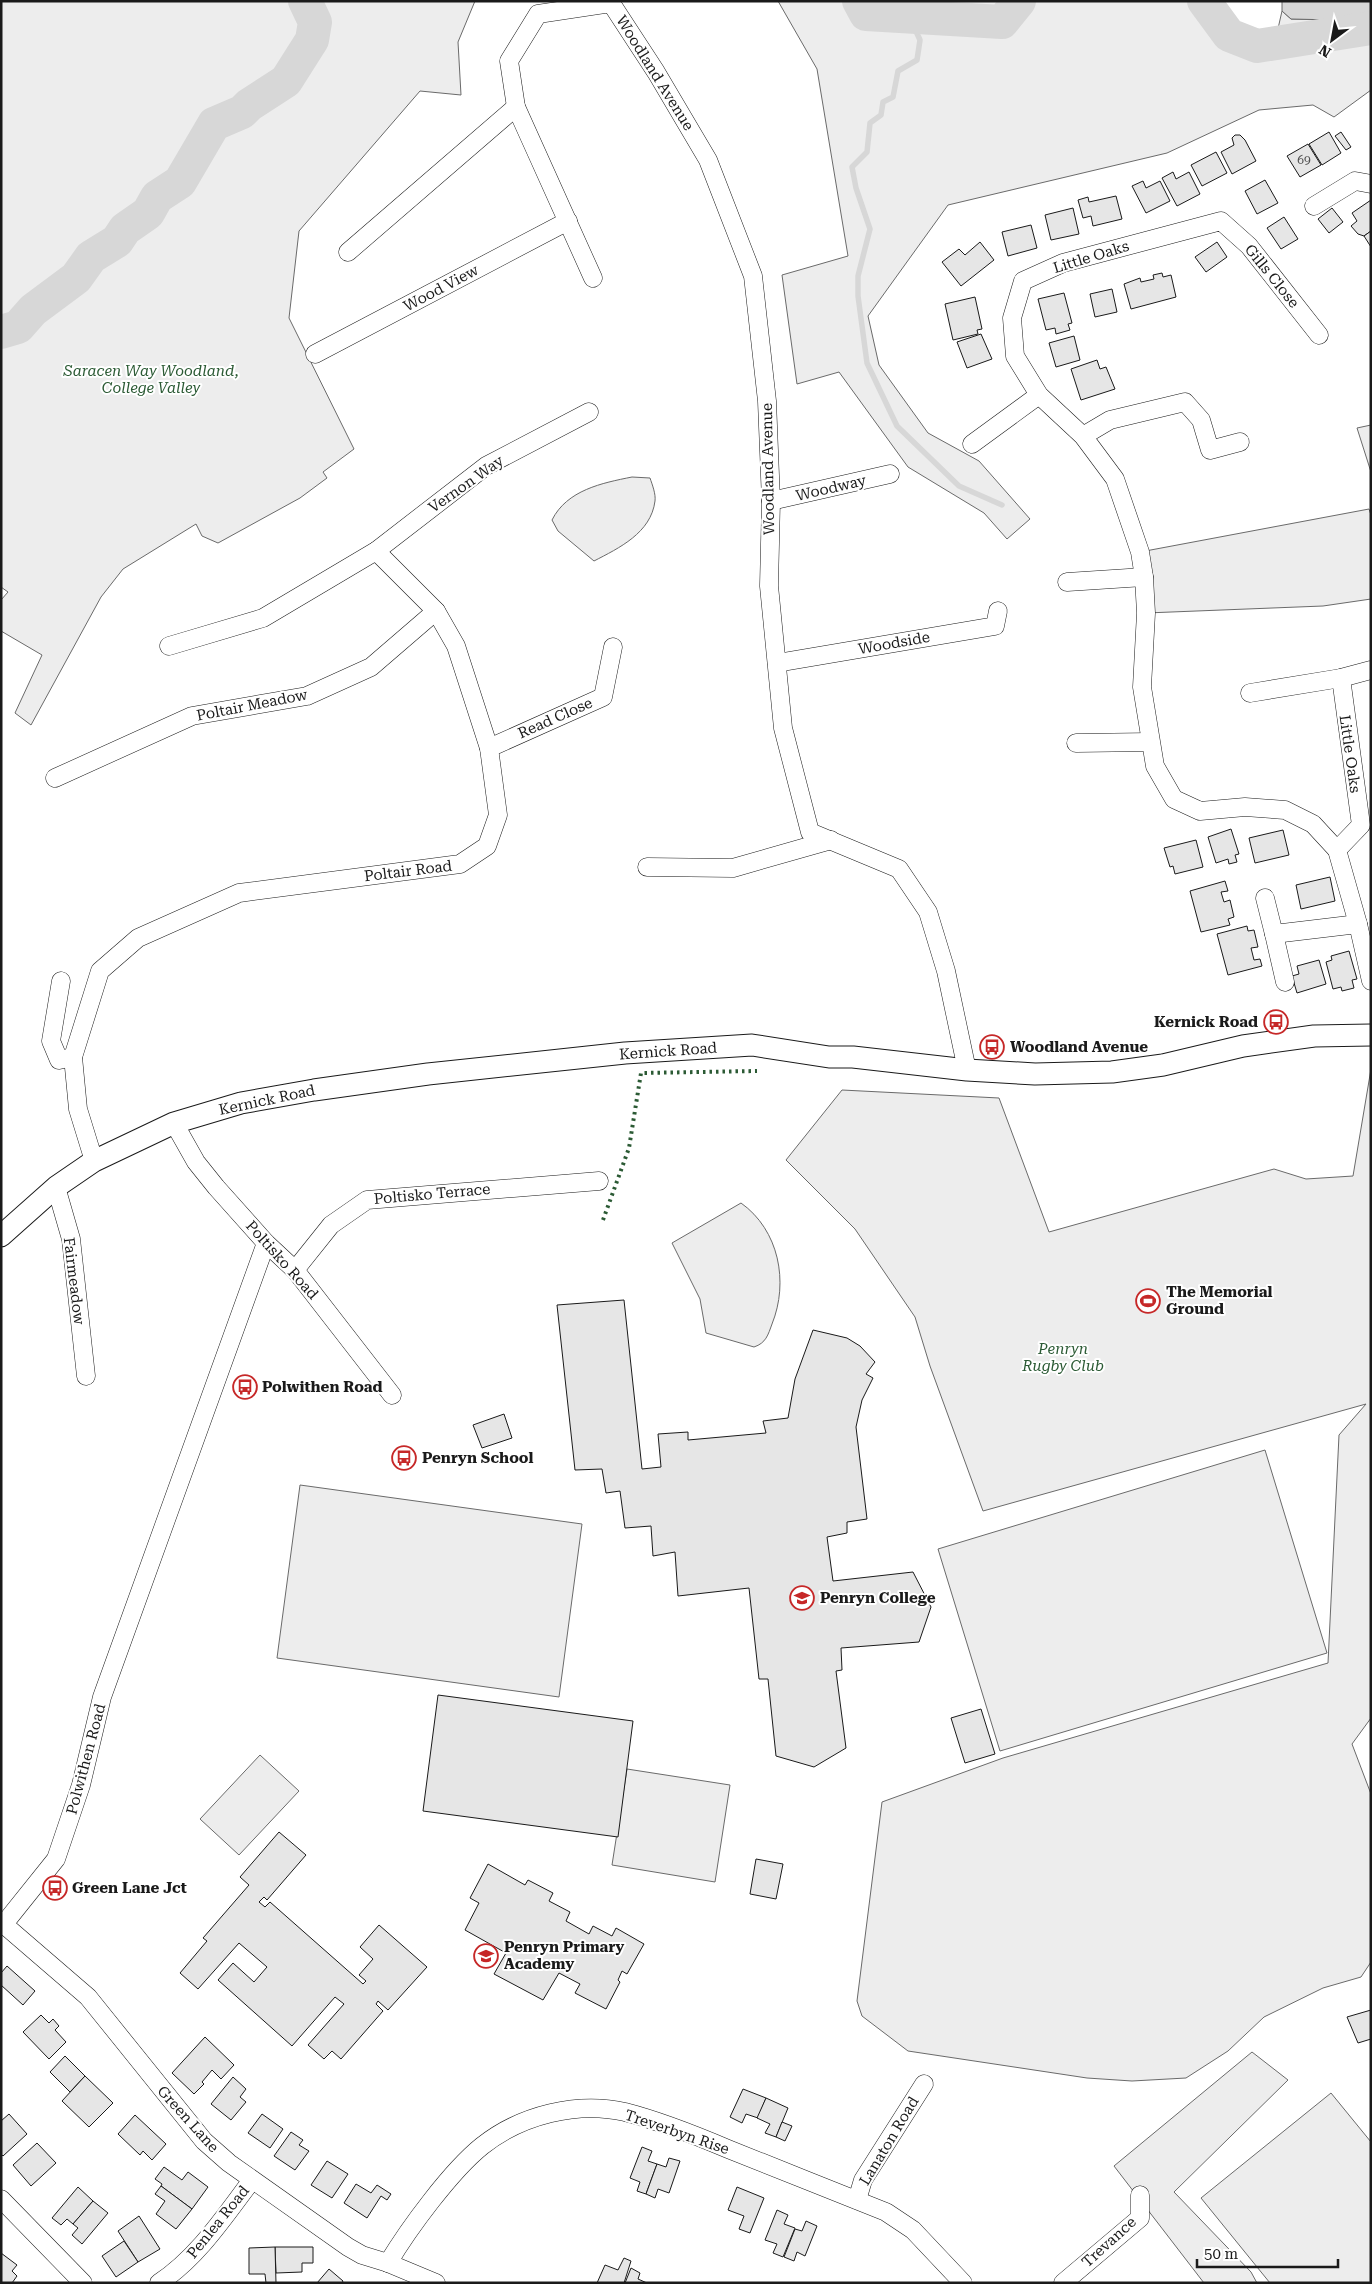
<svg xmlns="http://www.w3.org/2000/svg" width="1372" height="2284" font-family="'Roboto Serif',serif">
	<rect width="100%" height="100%" fill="#fff"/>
	<g fill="#ededed" stroke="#6a6a6a">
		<path d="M1 1H475L458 42 461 95 420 91 299 231 289 318 354 449 323 472 327 478 300 498 218 543 202 536 196 524 123 569 101 597 31 725 15 713 42 655 1 631V600L8 592 1 587Z"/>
		<path d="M778 1H1204L1229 35 1257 45 1277 33 1282 11 1291 19 1336 20 1371 13V90L1334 117 1313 105 1259 110 1167 153 948 205 868 316 879 365 928 433 979 461 1030 519 1007 539 984 513 908 467 839 372 797 384 782 275 848 256 817 69Z"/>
		<path d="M1371 425V472L1357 428Z"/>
		<path d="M632 477 650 478C652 484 656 494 655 501 651 533 619 548 594 561L558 531 552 520C567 490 602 483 632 477Z"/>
		<path d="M1369 509 1371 515V599L1323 606 1146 613 1140 552Z"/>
		<path d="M1371 1069V1718L1352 1744 1371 1794V1962L1361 1977 1323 1988 1264 2017 1228 2051 1186 2078 1132 2081 1087 2078 908 2051 862 2016 857 2001 882 1802 1003 1758 1328 1663 1339 1435 1366 1404 983 1511 930 1366 915 1317 855 1229 786 1160 842 1090 999 1098 1049 1232 1274 1169 1306 1179 1353 1176Z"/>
		<path d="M741 1203C779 1230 789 1282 772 1324 768 1335 766 1343 754 1347L706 1333 700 1299 672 1243Z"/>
		<path d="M1265 1450 1327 1653 1000 1751 938 1549Z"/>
		<path d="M300 1485 582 1524 559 1697 277 1658Z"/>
		<path d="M260 1755 299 1791 239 1855 200 1819Z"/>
		<path d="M627 1769 730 1785 715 1882 612 1865Z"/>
		<path d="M1252 2052 1288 2080 1174 2192 1251 2272 1257 2283H1204L1114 2166Z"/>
		<path d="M1331 2093 1371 2142V2283H1270L1201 2198Z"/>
	</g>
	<path fill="#d7d7d7" stroke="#6a6a6a" d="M1282 1H1371V13L1336 20 1291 19 1282 11Z"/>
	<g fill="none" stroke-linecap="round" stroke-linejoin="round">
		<path stroke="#d7d7d7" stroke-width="5.5" d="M909 16 920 40 917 60 898 71 893 97 883 102 881 115 870 123 867 152 852 167 856 188 870 229 858 276V296L867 363 897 426 959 486 1002 505"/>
		<g stroke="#d7d7d7" stroke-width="34">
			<path d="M859 1 866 14 1002 22 1019 1"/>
			<path d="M1204 1 1229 35 1257 46 1371 28"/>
			<path d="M1 332 18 327 33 310 76 278 91 257 117 241 125 229 148 213 157 197 180 182 214 124 242 112 249 105 286 81 312 40 315 22 305 1"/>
		</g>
	</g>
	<g fill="#e6e6e6" stroke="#1a1a1a">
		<path d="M1329 132 1341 153 1322 165 1309 144Z"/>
		<path d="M1341 132 1351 147 1346 150 1335 136Z"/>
		<path d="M1235 135H1240L1245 140 1256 161 1232 174 1221 152 1234 145 1232 138Z"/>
		<path d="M1308 144 1321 165 1300 177 1287 156Z"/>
		<path d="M1216 152 1227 173 1202 186 1191 165Z"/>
		<path d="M1173 172 1176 179 1189 172 1200 194 1177 206 1162 178Z"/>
		<path d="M1265 180 1278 203 1257 214 1245 191Z"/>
		<path d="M1143 181 1146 188 1160 181 1170 201 1146 213 1132 186Z"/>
		<path d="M1116 196 1122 219 1093 226 1091 216 1083 218 1078 200 1088 197 1089 202Z"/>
		<path d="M1371 200V231L1364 236 1358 234 1351 226 1357 221 1352 213Z"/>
		<path d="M1073 208 1079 234 1051 240 1045 215Z"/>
		<path d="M1332 208 1343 222 1329 233 1318 219Z"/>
		<path d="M1284 217 1298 239 1281 249 1267 228Z"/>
		<path d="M1031 225 1037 248 1008 256 1002 232Z"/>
		<path d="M1371 231V247L1364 236Z"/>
		<path d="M980 242 994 260 961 286 942 262 959 249 965 255Z"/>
		<path d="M1217 242 1227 257 1206 272 1195 257Z"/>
		<path d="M1162 273 1163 277 1171 275 1176 297 1131 309 1124 284 1140 278 1141 282 1154 279 1153 275Z"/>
		<path d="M1112 289 1117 312 1095 317 1090 294Z"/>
		<path d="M1064 293 1072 323 1068 324 1070 330 1056 334 1055 328 1046 330 1038 299Z"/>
		<path d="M975 297 982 329 977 330 978 334 953 340 945 304Z"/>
		<path d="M981 334 992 359 967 368 957 342Z"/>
		<path d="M1074 336 1080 360 1056 367 1049 343Z"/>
		<path d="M1097 360 1100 369 1106 367 1115 389 1081 400 1071 369Z"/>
		<path d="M1231 829 1239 854 1235 855 1237 862 1229 864 1228 859 1216 863 1208 837Z"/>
		<path d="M1283 830 1289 855 1255 863 1249 838Z"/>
		<path d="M1196 840 1203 867 1175 874 1173 866 1170 867 1164 848Z"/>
		<path d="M1330 877 1335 901 1301 909 1296 885Z"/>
		<path d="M1225 881 1228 891 1221 892 1224 902 1230 900 1234 917 1228 919 1230 925 1201 932 1190 891Z"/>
		<path d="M1247 926 1248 931 1254 930 1258 947 1251 948 1254 960 1260 959 1262 966 1228 975 1217 934Z"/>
		<path d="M1349 951 1357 979 1352 980 1354 988 1342 991 1341 987 1333 989 1326 962 1332 960 1331 956Z"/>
		<path d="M1319 960 1326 984 1297 993 1292 976 1299 974 1297 966Z"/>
		<path d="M624 1300 642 1469 661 1467 658 1434 688 1432V1440L766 1433 763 1421 788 1418 795 1379 813 1330 847 1338 860 1346 875 1362 866 1374 873 1378 862 1400 856 1427 867 1519 847 1522V1533L827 1537 833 1581 913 1572 931 1607 919 1642 841 1648 842 1670 836 1671 846 1748 814 1767 776 1756 768 1679H759L749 1588 678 1596 675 1552 653 1556 651 1526 625 1528 620 1491 606 1493 602 1469 575 1470 557 1305Z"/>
		<path d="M504 1414 512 1438 482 1448 473 1425Z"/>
		<path d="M438 1695 633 1721 618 1837 423 1811Z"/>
		<path d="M981 1709 995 1754 965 1763 951 1718Z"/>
		<path d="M279 1832 306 1855 267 1900 264 1897 259 1902 265 1907 270 1902 363 1984 366 1981 359 1975 373 1959 360 1947 379 1925 427 1967 388 2010 378 2001 376 2004 383 2011 341 2059 332 2051 324 2059 308 2045 344 2004 335 1997 292 2046 218 1980 233 1963 254 1982 267 1967 239 1943 198 1989 180 1973 207 1941 203 1938 249 1885 240 1877Z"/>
		<path d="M756 1859 783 1864 776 1899 750 1894Z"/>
		<path d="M488 1864 525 1885 528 1880 553 1893 549 1901 570 1912 566 1921 589 1934 593 1926 612 1936 616 1928 644 1944 627 1974 622 1971 618 1980 620 1982 606 2009 575 1993 580 1984 559 1973 543 2000 494 1974 506 1953 465 1930 479 1903 470 1898Z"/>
		<path d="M7 1966 35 1991 23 2005 1 1985V1973Z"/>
		<path d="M1371 2010V2039L1358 2043 1347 2017Z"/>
		<path d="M41 2015 49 2023 53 2019 59 2026 55 2030 66 2042 49 2059 23 2032Z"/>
		<path d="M205 2037 234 2065 221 2079 212 2070 202 2082 204 2084 194 2094 172 2073Z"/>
		<path d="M65 2056 85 2076 70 2092 50 2072Z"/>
		<path d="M85 2076 113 2103 89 2127 62 2101Z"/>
		<path d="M233 2077 246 2089 240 2097 246 2102 231 2120 211 2104Z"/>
		<path d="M743 2089 766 2098 758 2118 746 2114 742 2123 730 2117Z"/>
		<path d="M766 2098 788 2108 776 2137 765 2133 770 2124 757 2118Z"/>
		<path d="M9 2114 27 2134 3 2156 1 2154V2121Z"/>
		<path d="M262 2114 283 2129 270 2148 248 2133Z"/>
		<path d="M135 2115 166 2144 152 2160 143 2151 140 2155 118 2134Z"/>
		<path d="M782 2122 792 2126 785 2141 776 2137Z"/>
		<path d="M291 2132 303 2140 299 2145 309 2151 295 2170 274 2156Z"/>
		<path d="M37 2143 56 2163 31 2186 13 2165Z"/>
		<path d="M642 2147 652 2151 648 2161 657 2164 646 2194 637 2191 640 2182 630 2178Z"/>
		<path d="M669 2158 680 2161 669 2193 658 2189 655 2198 646 2194 657 2164 666 2167Z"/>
		<path d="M327 2161 348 2174 332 2198 311 2185Z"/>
		<path d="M164 2167 182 2180 188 2172 208 2187 192 2209 161 2186 162 2184 155 2179Z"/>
		<path d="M356 2184 371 2193 377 2185 391 2194 387 2200 381 2196 367 2218 344 2203Z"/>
		<path d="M161 2186 192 2209 176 2229 156 2214 165 2201 155 2194Z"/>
		<path d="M78 2187 93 2201 73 2224 67 2219 61 2225 52 2218Z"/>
		<path d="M737 2187 764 2198 750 2233 739 2229 744 2216 728 2210Z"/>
		<path d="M93 2201 108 2213 82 2244 72 2235 78 2228 73 2224Z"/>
		<path d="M777 2210 788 2215 784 2224 795 2228 783 2257 773 2253 777 2244 765 2240Z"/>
		<path d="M139 2216 160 2249 138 2262 118 2231Z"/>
		<path d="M806 2221 817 2226 805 2256 797 2252 794 2261 784 2257 795 2229 802 2231Z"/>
		<path d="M124 2241 138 2262 116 2277 102 2256Z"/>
		<path d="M275 2247H313V2263H302V2272L276 2273Z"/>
		<path d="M275 2247 276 2283H266L265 2274H249V2248Z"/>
		<path d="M1 2253 17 2265 12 2271 17 2276 12 2283H1Z"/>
		<path d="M624 2258 631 2261 624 2283H597L605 2265 618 2270Z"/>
		<path d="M631 2268 640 2273 638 2279 647 2283H625Z"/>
		<path d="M329 2269 343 2281 342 2283H317Z"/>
	</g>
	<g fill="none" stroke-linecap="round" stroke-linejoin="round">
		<g stroke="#1a1a1a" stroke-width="19">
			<g id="minor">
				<path d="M1314 206 1355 181 1371 184"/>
				<path d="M348 252 516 107"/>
				<path d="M593 278 516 107 509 61 538 14 611 3 656 72 708 160 753 276 767 401 771 501 769 586 783 728 810 832 899 869 928 912 946 971 967 1070"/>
				<path d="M1319 335 1249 246 1221 221 1063 263 1023 281 1012 318 1015 356 1039 395 1083 436 1115 479 1140 552 1144 577 1146 613 1142 687 1155 766 1174 799 1200 811 1245 807 1285 810 1313 824 1337 850 1358 924 1371 981"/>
				<path d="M315 354 568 221"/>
				<path d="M1083 436 1110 420 1185 402 1201 420 1210 450 1240 442"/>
				<path d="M972 444 1039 395"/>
				<path d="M771 501 890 474"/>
				<path d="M1067 582 1144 577"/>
				<path d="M169 646 263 618 376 551 486 466 589 412"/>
				<path d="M777 663 995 626 998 611"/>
				<path d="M1341 678 1371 670"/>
				<path d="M1250 693 1341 678 1361 825 1337 850"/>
				<path d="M1076 743 1150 742"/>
				<path d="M489 748 603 697 613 647"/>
				<path d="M55 778 192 716 307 696 371 667 436 611"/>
				<path d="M647 867 733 868 831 840"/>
				<path d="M1265 898 1274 934 1358 924"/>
				<path d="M1274 934 1285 982"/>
				<path d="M61 981 51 1041 59 1060 73 1057"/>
				<path d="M174 1123 196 1162 216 1187 266 1243 295 1270 392 1395"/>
				<path d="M94 1161 78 1109 73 1057 100 971 138 938 239 893 460 864 487 846 498 815 489 748 456 646 436 611 376 551"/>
				<path d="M56 1187 71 1239 86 1376"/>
				<path d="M295 1270 331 1225 367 1200 599 1181"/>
				<path d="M1 1922 88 1997 204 2141 229 2163 348 2247 362 2255 388 2263 436 2283"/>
				<path d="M4 1924 56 1859 81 1785 102 1697 266 1243"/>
				<path d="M1 2199 83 2283"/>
				<path d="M857 2200 863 2180 924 2084"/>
				<path d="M388 2263C409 2228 451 2171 482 2146 521 2115 577 2101 625 2112 660 2121 695 2135 728 2149 781 2170 833 2191 886 2212L913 2230 963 2283"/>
				<path d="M159 2283C198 2257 224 2217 252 2180"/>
				<path d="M1063 2283 1140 2218V2195"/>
			</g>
		</g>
		<g stroke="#1a1a1a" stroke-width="23">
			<path id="tertiary" d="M1 1236 56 1187 94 1161 174 1123 241 1103 314 1090 428 1074 625 1053 752 1045 829 1057H853L967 1070 1035 1074 1112 1072 1163 1065 1243 1046 1314 1036 1371 1035"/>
		</g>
		<use href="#minor" stroke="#fff" stroke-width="18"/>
		<use href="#tertiary" stroke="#fff" stroke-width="21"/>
		<path stroke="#2b5a34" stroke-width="4" stroke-dasharray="2.5 4" stroke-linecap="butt" d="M603 1220 629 1148 641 1073 757 1071"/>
	</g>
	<defs>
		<g id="bus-ring" transform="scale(1.25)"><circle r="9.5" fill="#fff" stroke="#c62828" stroke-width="1.5"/><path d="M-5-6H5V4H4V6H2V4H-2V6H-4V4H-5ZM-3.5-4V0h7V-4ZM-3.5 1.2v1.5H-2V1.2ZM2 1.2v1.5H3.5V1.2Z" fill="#c62828"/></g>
		<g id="stadium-ring" transform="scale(1.25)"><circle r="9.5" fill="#fff" stroke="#c62828" stroke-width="1.5"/><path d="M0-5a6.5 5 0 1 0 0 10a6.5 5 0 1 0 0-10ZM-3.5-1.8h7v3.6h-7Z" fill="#c62828"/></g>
		<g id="school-ring" transform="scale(1.25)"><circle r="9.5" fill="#fff" stroke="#c62828" stroke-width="1.5"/><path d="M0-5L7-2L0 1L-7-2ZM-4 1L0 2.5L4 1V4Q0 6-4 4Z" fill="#c62828"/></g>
	</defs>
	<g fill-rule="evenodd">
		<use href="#bus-ring" x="1276" y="1022"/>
		<use href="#bus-ring" x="992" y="1047"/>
		<use href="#stadium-ring" x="1148" y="1301"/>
		<use href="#bus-ring" x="245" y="1387"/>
		<use href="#bus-ring" x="404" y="1458"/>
		<use href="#school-ring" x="802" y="1598"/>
		<use href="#bus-ring" x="55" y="1888"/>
		<use href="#school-ring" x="486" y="1956"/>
	</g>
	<g text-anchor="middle" stroke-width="4" stroke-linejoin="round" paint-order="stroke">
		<g font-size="12" fill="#4d4d4d">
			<text x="1304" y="164">69</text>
		</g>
		<g font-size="15" fill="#1a1a1a" stroke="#fff">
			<text transform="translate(655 73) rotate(58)" y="5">Woodland Avenue</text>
			<text transform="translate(1091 257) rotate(-17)" y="5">Little Oaks</text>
			<text transform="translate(1272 276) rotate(51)" y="5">Gills Close</text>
			<text transform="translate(441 288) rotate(-28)" y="5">Wood View</text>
			<text transform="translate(768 469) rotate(-91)" y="5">Woodland Avenue</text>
			<text transform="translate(466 484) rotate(-35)" y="5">Vernon Way</text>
			<text transform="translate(831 488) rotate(-13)" y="5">Woodway</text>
			<text transform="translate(894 643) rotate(-10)" y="5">Woodside</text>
			<text transform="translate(252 705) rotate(-11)" y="5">Poltair Meadow</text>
			<text transform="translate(555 718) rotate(-24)" y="5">Read Close</text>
			<text transform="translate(1350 754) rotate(82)" y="5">Little Oaks</text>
			<text transform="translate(408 871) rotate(-7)" y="5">Poltair Road</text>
			<text transform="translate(668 1051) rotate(-4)" y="5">Kernick Road</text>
			<text transform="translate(267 1100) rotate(-12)" y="5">Kernick Road</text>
			<text transform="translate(432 1194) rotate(-5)" y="5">Poltisko Terrace</text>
			<text transform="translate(282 1260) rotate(48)" y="5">Poltisko Road</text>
			<text transform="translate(74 1281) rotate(83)" y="5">Fairmeadow</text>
			<text transform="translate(86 1759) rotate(-75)" y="5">Polwithen Road</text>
			<text transform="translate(188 2119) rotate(48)" y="5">Green Lane</text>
			<text transform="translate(677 2132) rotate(19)" y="5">Treverbyn Rise</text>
			<text transform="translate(889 2141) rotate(-59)" y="5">Lanaton Road</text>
			<text transform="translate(218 2222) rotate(-51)" y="5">Penlea Road</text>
			<text transform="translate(1109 2242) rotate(-42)" y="5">Trevance</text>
		</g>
		<g font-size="15" font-style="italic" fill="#2b5a34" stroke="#fff">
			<text x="151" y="376">Saracen Way Woodland,<tspan x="151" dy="17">College Valley</tspan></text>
			<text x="1063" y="1354">Penryn<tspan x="1063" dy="17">Rugby Club</tspan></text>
		</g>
		<g font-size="15" font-weight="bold" fill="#1a1a1a" stroke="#fff" text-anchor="start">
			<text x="1258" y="1027" text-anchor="end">Kernick Road</text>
			<text x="1010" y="1052">Woodland Avenue</text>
			<text x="1166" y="1297">The Memorial<tspan x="1166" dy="17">Ground</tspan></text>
			<text x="262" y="1392">Polwithen Road</text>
			<text x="422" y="1463">Penryn School</text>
			<text x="820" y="1603">Penryn College</text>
			<text x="72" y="1893">Green Lane Jct</text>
			<text x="504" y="1952">Penryn Primary<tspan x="504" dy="17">Academy</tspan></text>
		</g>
	</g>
	<rect width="1372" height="2284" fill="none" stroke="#1a1a1a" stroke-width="5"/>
	<g transform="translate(1332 40) rotate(212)" stroke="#ffffff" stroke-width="4" paint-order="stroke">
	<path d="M0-4L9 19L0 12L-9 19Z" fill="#1a1a1a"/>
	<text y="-8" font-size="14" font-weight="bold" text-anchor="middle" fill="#1a1a1a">N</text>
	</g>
	<path d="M1197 2259v8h141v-8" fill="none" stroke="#1a1a1a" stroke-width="2.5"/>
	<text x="1204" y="2259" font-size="15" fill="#1a1a1a" stroke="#ffffff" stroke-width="4" paint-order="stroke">50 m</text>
</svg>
